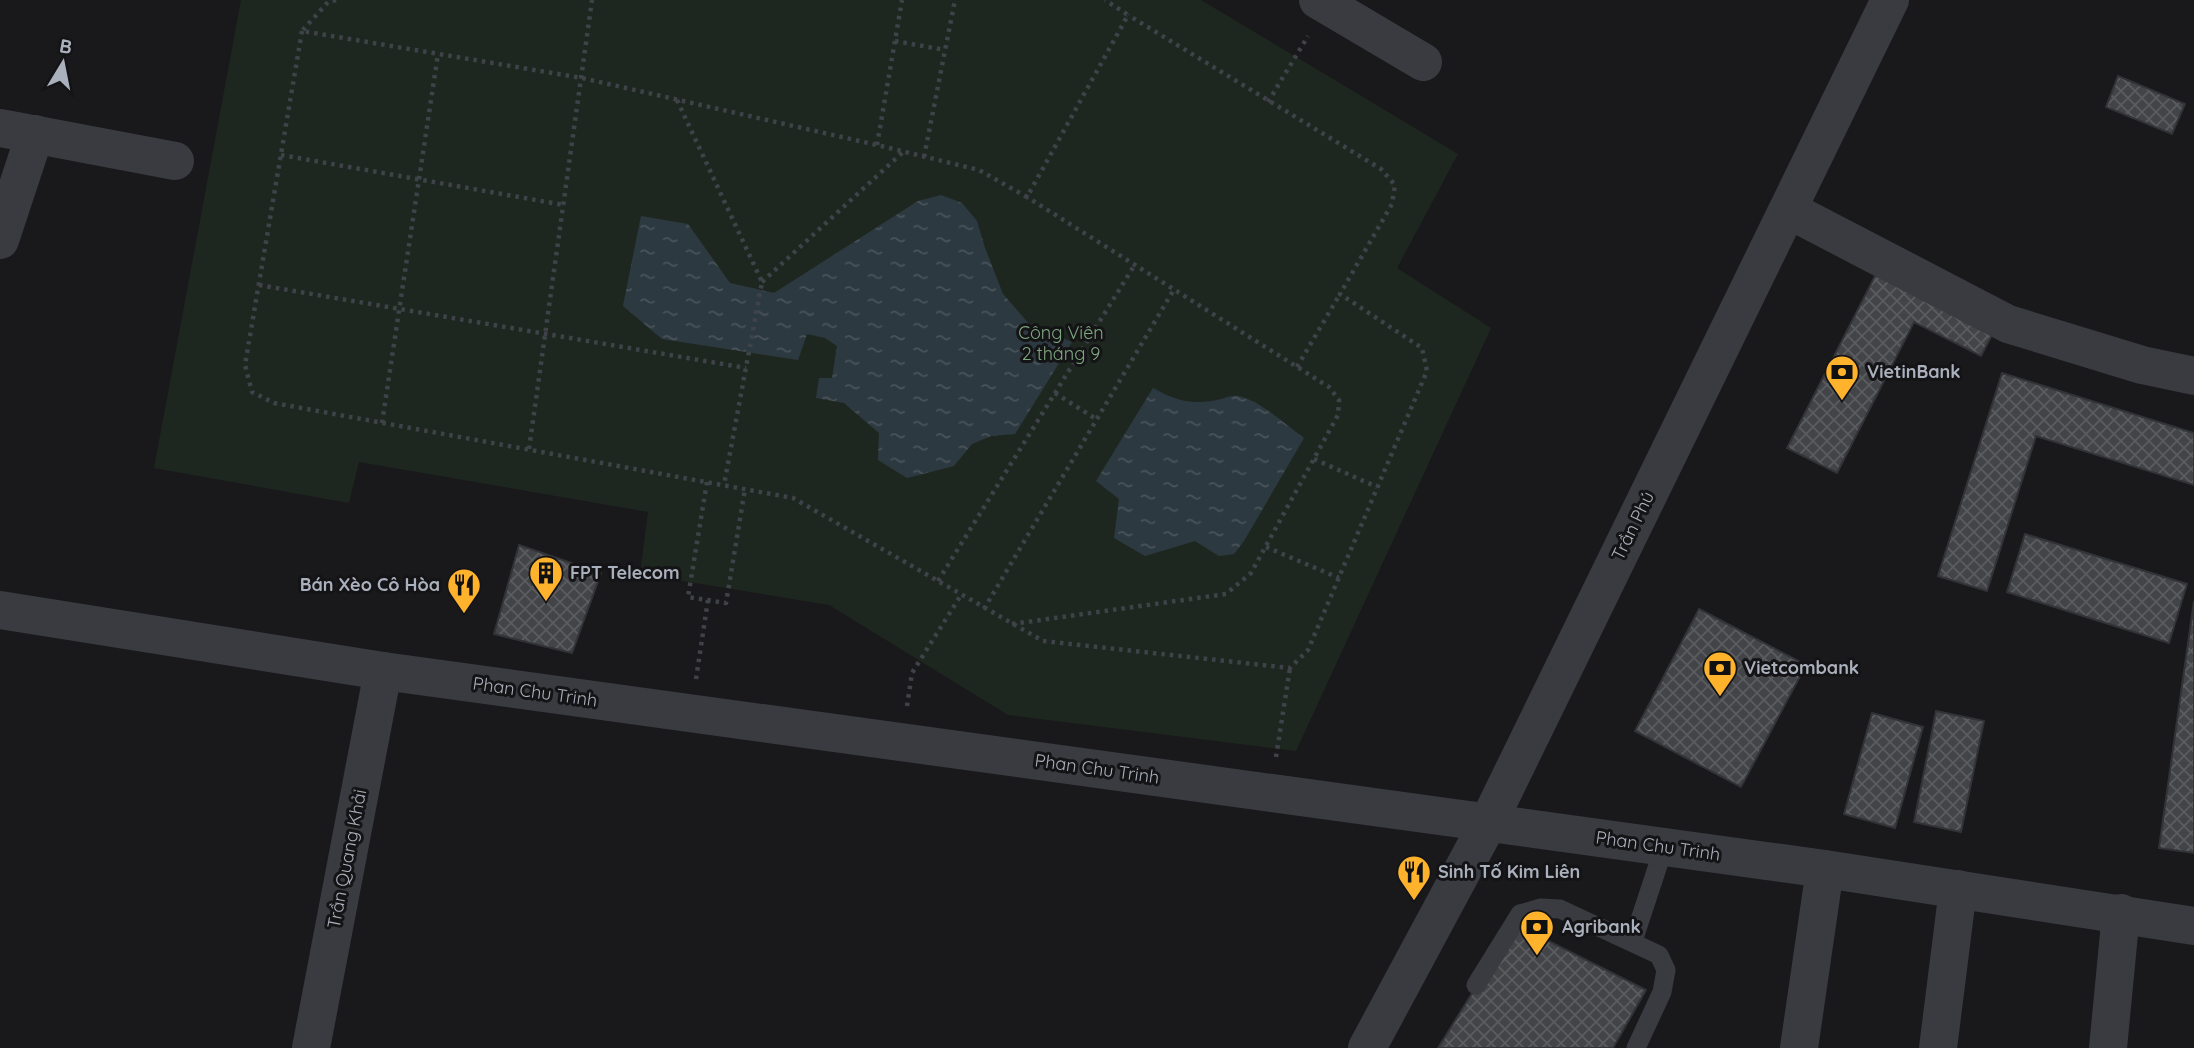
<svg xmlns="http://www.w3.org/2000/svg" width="2194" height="1048" font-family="Quicksand,sans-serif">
	<defs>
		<pattern id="water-ripples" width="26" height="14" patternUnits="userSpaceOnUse" patternTransform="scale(1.75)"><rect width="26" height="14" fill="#2d3941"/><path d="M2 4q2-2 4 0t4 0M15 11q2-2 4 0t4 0" fill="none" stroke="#49535a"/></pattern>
		<pattern id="building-cross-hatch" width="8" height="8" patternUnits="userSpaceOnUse" patternTransform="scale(1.75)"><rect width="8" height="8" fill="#434448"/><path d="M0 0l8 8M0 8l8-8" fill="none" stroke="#5b5c60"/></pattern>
	</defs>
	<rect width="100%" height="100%" fill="#19191b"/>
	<path fill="#1e271f" d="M241 0H1201L1458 154 1397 268 1491 328 1296 751 1008 715 829 605 640 574 648 512 359 462 349 503 154 468Z"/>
	<g fill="url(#water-ripples)">
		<path d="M941 195 962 203 977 221 985 248 1003 294 1029 324 1072 342 1015 434 991 436 972 444 954 466 907 478 878 460 879 433 844 403 816 398 819 378H832L837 346 825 338 807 334 798 360 662 339 623 306 641 216 688 224 730 283 774 293 918 201Z"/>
		<path d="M1153 388C1176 401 1191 405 1217 400 1223 399 1232 395 1238 396 1258 399 1287 426 1304 438L1244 541 1234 554 1219 556 1195 541 1145 556 1114 538 1119 499 1096 481Z"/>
	</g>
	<g fill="url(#building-cross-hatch)" stroke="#323337" stroke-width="2">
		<path d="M2118 76 2185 104 2172 134 2106 107Z"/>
		<path d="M1877 272 1994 331 1981 356 1914 322 1837 473 1787 448Z"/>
		<path d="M2002 373 2194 433V485L2036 436 1987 591 1938 576Z"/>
		<path d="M2025 534 2187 584 2169 643 2007 592Z"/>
		<path d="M519 545 601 573 572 653 494 634Z"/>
		<path d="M2194 601V853L2159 848Z"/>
		<path d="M1699 609 1806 665 1741 787 1635 731Z"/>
		<path d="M1936 711 1984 721 1961 832 1914 822Z"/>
		<path d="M1872 713 1923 727 1895 828 1844 814Z"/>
		<path d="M1515 924 1646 990 1613 1048H1438Z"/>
	</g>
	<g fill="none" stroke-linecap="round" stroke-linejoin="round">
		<g stroke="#3f4248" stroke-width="4.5" stroke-dasharray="3.5 5" stroke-linecap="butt">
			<path d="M336 0 328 2 302 31 582 78 877 145 979 170 1027 197 1128 15 1105 0"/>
			<path d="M302 31 245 365 252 392 274 403 793 498 1043 641 1290 668 1308 650 1427 371 1422 348 1340 294 1392 204 1395 185 1381 169 1128 15"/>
			<path d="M895 41 945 50"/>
			<path d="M677 100 762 282 724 485"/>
			<path d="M1268 102 1308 36"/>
			<path d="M877 145 902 0"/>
			<path d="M281 155 564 205"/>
			<path d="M924 157 955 0"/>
			<path d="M762 282 903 152"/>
			<path d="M259 285 746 368"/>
			<path d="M1297 367 1340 294"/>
			<path d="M1055 393 1096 419"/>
			<path d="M382 423 438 54"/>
			<path d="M529 449 592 0"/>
			<path d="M1314 459 1377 487"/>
			<path d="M707 482 688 597 726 603 745 489"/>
			<path d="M1266 547 1339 578"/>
			<path d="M938 581 1134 266"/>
			<path d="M984 609 1173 291"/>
			<path d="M1012 624 1226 594 1251 573 1338 415 1339 400 1329 387 1027 197"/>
			<path d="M696 679 708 600"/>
			<path d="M907 706 912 673 961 595"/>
			<path d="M1276 757 1290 668"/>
		</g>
		<g stroke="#393b41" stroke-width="19">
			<path d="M1633 941 1664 847"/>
			<path d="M1476 985 1520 914 1541 908 1560 909 1659 955 1666 970 1662 992 1636 1048"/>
		</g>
		<g stroke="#393b41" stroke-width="38">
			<path d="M1318 0 1423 62"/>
			<path d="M0 128 175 161"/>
			<path d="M1789 210 2008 324 2142 365 2194 376"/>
			<path d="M0 240 35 134"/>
			<path d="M0 610 383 671 1825 869 2194 926"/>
			<path d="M311 1048 383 671"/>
			<path d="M1799 1048 1825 869"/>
			<path d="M1938 1048 1958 889"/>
			<path d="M2108 1048 2121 913"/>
		</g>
		<path stroke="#393b41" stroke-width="38" d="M1367 1048 1488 823 1890 0"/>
	</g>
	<defs>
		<g id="bank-pin" transform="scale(1.75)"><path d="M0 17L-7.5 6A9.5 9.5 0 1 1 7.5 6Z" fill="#ffb32d" stroke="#141416"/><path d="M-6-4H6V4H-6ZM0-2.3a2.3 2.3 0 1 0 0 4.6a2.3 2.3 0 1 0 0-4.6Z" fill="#111"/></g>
		<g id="building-pin" transform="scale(1.75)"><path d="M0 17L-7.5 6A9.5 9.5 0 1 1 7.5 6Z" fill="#ffb32d" stroke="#141416"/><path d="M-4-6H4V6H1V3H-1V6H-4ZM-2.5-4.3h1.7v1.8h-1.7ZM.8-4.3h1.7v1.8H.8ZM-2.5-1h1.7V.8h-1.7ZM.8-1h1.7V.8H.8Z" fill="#111"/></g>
		<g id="restaurant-pin" transform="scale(1.75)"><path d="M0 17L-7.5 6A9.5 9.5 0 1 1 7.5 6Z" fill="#ffb32d" stroke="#141416"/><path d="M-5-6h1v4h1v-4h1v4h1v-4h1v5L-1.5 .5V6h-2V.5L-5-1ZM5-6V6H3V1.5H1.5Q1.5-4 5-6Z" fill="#111"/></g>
	</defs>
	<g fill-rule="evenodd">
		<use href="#bank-pin" x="1842" y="372"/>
		<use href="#building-pin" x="546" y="573"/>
		<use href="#restaurant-pin" x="464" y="585"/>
		<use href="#bank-pin" x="1720" y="668"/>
		<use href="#restaurant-pin" x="1414" y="872"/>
		<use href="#bank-pin" x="1537" y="927"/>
	</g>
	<g text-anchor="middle" stroke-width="6" stroke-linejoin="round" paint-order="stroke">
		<g font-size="18" fill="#7fa981" stroke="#141416">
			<text x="1061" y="339">Công Viên<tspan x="1061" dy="21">2 tháng 9</tspan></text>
		</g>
		<g font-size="18" font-weight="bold" fill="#aab0bc" stroke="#141416" text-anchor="start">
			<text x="1867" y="378">VietinBank</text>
			<text x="570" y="579">FPT Telecom</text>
			<text x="440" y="591" text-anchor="end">Bán Xèo Cô Hòa</text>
			<text x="1744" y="674">Vietcombank</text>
			<text x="1438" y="878">Sinh Tố Kim Liên</text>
			<text x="1562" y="933">Agribank</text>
		</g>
		<g font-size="18" fill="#aab0bc" stroke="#141416">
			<text transform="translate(1633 526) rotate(-64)" y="6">Trần Phú</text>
			<text transform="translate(535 692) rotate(8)" y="6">Phan Chu Trinh</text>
			<text transform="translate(1097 769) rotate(8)" y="6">Phan Chu Trinh</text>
			<text transform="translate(1658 846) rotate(8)" y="6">Phan Chu Trinh</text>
			<text transform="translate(347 859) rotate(-79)" y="6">Trần Quang Khải</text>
		</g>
	</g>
	<g transform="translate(63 63) rotate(10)" stroke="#141416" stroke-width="5" paint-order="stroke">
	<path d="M0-5L12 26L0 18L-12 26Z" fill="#aab0bc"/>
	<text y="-10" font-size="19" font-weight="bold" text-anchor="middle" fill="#aab0bc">B</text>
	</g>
</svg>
